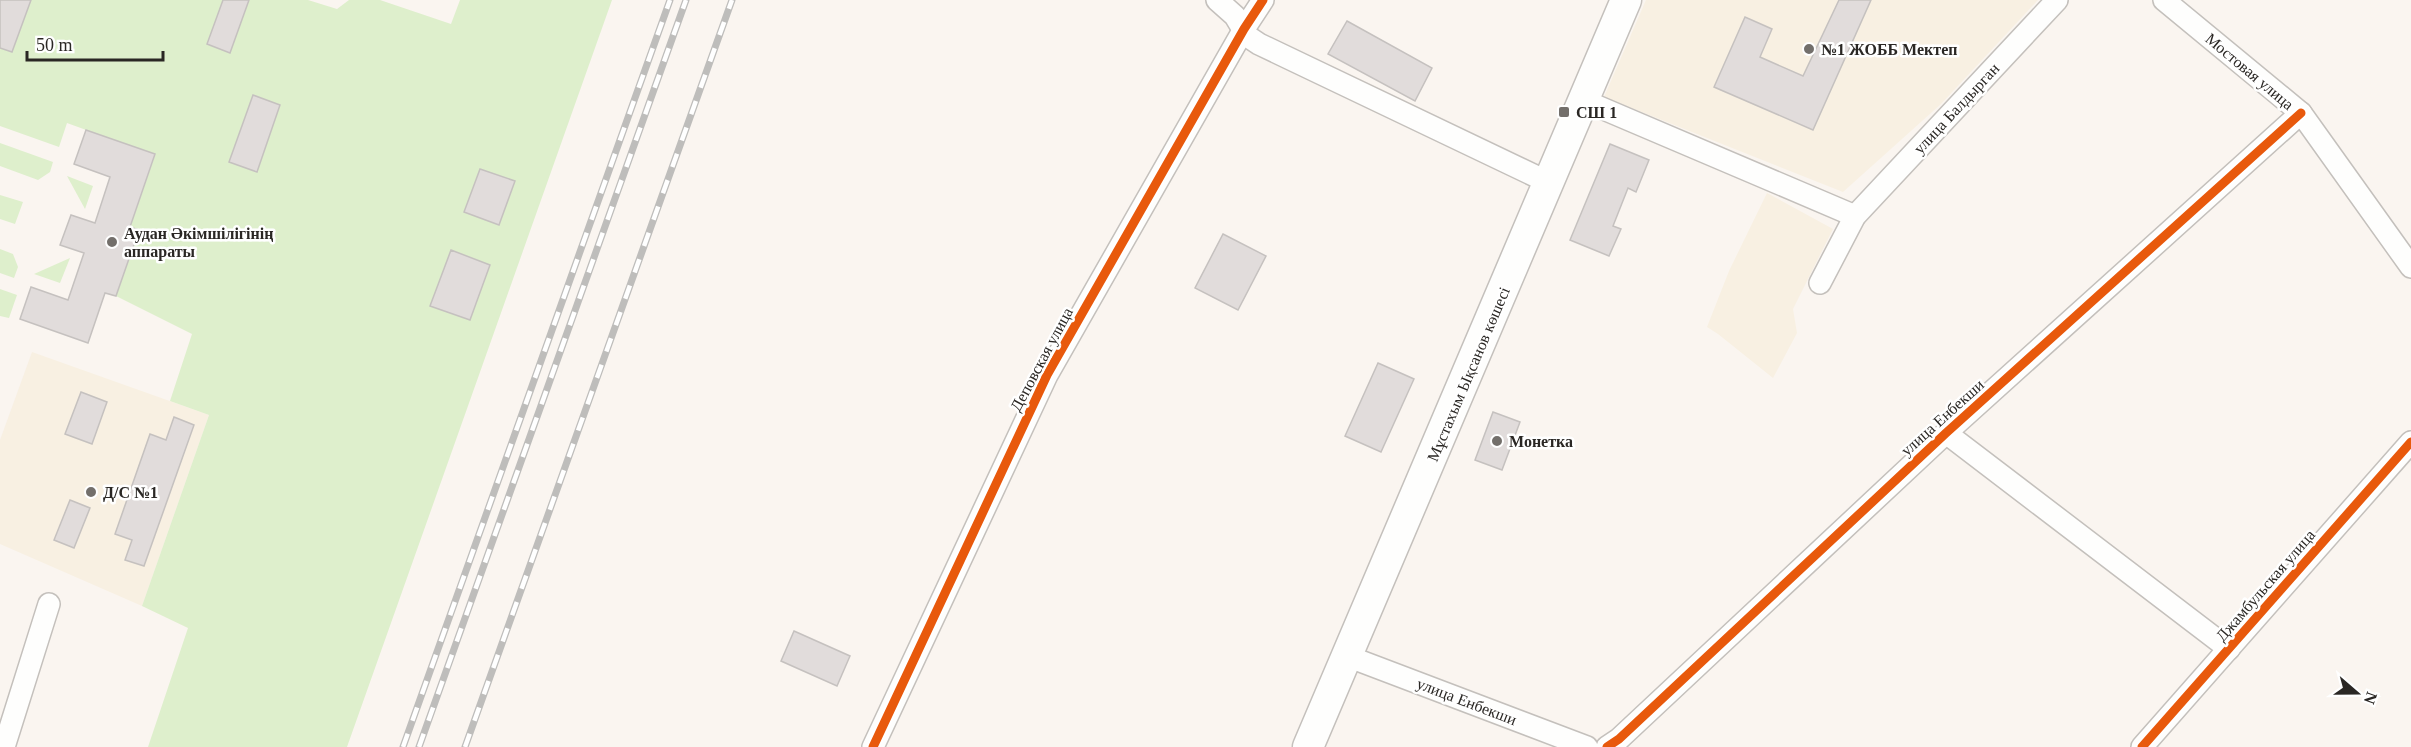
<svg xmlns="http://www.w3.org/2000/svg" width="2411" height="747" font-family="'Times New Roman',serif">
	<rect width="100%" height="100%" fill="#faf5f0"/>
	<g fill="#f8f0e2">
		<path d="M1646 0H2038L1941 104 1843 192 1604 97Z"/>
		<path d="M1767 193 1833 229 1793 309 1797 333 1773 378 1718 334 1707 327 1729 271Z"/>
		<path d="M32 352 209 415 142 606 0 544V440Z"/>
	</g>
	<g fill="#deefcc">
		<path d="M0 0H308L337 9 349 0H380L451 24 460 0H612L347 747H148L188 628 142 606 209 415 170 401 192 334 116 296 139 230 130 227 155 155 67 123 59 147 0 126Z"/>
		<path d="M0 143 53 162 50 172 38 180 0 166Z"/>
		<path d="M67 176 93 186 85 209Z"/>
		<path d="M0 195 23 202 15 224 0 219Z"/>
		<path d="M0 249 13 254 18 267 14 278 0 273Z"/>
		<path d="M70 258 60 283 34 274Z"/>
		<path d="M0 289 17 295 9 318 0 316Z"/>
	</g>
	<g fill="#e1dcdb" stroke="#c5c1bf" stroke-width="1.5">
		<path d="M0 0H31L12 52 0 48Z"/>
		<path d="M223 0H249L230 53 207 44Z"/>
		<path d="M1839 0H1871L1813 130 1714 87 1745 17 1772 29 1760 57 1803 76Z"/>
		<path d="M1347 21 1432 68 1415 101 1328 54Z"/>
		<path d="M253 95 280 105 257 172 229 162Z"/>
		<path d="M86 130 155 154 130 227 139 230 116 296 105 293 88 343 20 319 31 287 68 300 84 253 60 245 71 215 95 223 110 177 74 164Z"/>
		<path d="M1610 144 1649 160 1636 192 1628 188 1613 226 1621 229 1609 256 1570 240Z"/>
		<path d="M480 169 515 181 499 225 464 212Z"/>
		<path d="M1223 234 1266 256 1238 310 1195 288Z"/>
		<path d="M451 250 490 265 470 320 430 306Z"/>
		<path d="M1378 363 1414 379 1381 452 1345 436Z"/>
		<path d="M81 392 107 402 92 444 65 434Z"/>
		<path d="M1493 412 1520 422 1502 470 1475 460Z"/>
		<path d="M174 417 194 425 144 566 125 560 132 540 115 534 150 434 166 440Z"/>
		<path d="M70 500 90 508 74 548 54 540Z"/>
		<path d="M794 631 850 656 837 686 781 661Z"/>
	</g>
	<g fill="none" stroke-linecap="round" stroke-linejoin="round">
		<g stroke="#c4c0bc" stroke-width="24">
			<g id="street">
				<path d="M1217 0 1235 16 1247 36 1259 44 1550 183"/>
				<path d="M2164 0 2301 113 2411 267"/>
				<path d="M1585 101 1855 216"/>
				<path d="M1820 283 1855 216 2057 0"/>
				<path d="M1946 433 2229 649"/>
				<path d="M1347 656 1587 747"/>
				<path d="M4 747 49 604"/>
				<path d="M873 747 1047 375 1244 29 1263 0"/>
				<path d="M1607 747 1619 739 1946 433 2301 113"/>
				<path d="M2142 747 2411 442"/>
			</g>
		</g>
		<g stroke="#c4c0bc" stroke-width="33">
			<path id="secondary" d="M1308 747 1626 0"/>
		</g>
		<use href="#street" stroke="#fefefd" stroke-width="21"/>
		<use href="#secondary" stroke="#fefefd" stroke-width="30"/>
		<g stroke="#bebdbb" stroke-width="7">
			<g id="rail">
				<path d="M403 747 670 0"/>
				<path d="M419 747 686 0"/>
				<path d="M465 747 732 0"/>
			</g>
		</g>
		<use href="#rail" stroke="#fff" stroke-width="4.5" stroke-dasharray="14" stroke-linecap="butt"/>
		<g stroke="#fff" stroke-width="13">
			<g id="cycleway">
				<path d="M873 747 1047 375 1244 29 1263 0"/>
				<path d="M1607 747 1619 739 1946 433 2301 113"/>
				<path d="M2142 747 2411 442"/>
			</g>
		</g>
		<use href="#cycleway" stroke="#e8590c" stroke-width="9"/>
	</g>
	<g fill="#736f6b" stroke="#fff" stroke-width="2">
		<circle cx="1809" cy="49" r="6"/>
		<rect x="1558" y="106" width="12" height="12" rx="3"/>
		<circle cx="112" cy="242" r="6"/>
		<circle cx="1497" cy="441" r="6"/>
		<circle cx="91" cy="492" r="6"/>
	</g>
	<g text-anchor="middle" stroke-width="5" stroke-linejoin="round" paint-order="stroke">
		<g font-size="16" font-weight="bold" fill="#2a2724" stroke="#fff" text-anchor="start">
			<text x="1821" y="55">№1 ЖОББ Мектеп</text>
			<text x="1576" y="118">СШ 1</text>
			<text x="124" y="239">Аудан Әкімшілігінің<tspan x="124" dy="18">аппараты</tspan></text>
			<text x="1509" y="447">Монетка</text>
			<text x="103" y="498">Д/С №1</text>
		</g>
		<g font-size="16" fill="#2a2724" stroke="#fff">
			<text transform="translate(2250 71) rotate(40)" y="6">Мостовая улица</text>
			<text transform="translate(1956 108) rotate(-47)" y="6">улица Балдырган</text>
			<text transform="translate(1041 359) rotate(-62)" y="6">Деповская улица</text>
			<text transform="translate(1468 374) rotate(-67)" y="6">Мұстахым Ықсанов көшесі</text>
			<text transform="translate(1942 417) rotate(-42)" y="6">улица Енбекши</text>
			<text transform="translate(2265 585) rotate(-49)" y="6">Джамбульская улица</text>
			<text transform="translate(1467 701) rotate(21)" y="6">улица Енбекши</text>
		</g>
	</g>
	<g transform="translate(2357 693) rotate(110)" stroke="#ffffff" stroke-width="4.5" paint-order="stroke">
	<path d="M0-4.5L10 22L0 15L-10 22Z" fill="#2a2724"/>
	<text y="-9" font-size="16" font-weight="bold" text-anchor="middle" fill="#2a2724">N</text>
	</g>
	<path d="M27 51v9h136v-9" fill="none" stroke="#2a2724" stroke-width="3"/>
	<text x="36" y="51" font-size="18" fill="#2a2724" stroke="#ffffff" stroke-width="4.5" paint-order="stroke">50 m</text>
</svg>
